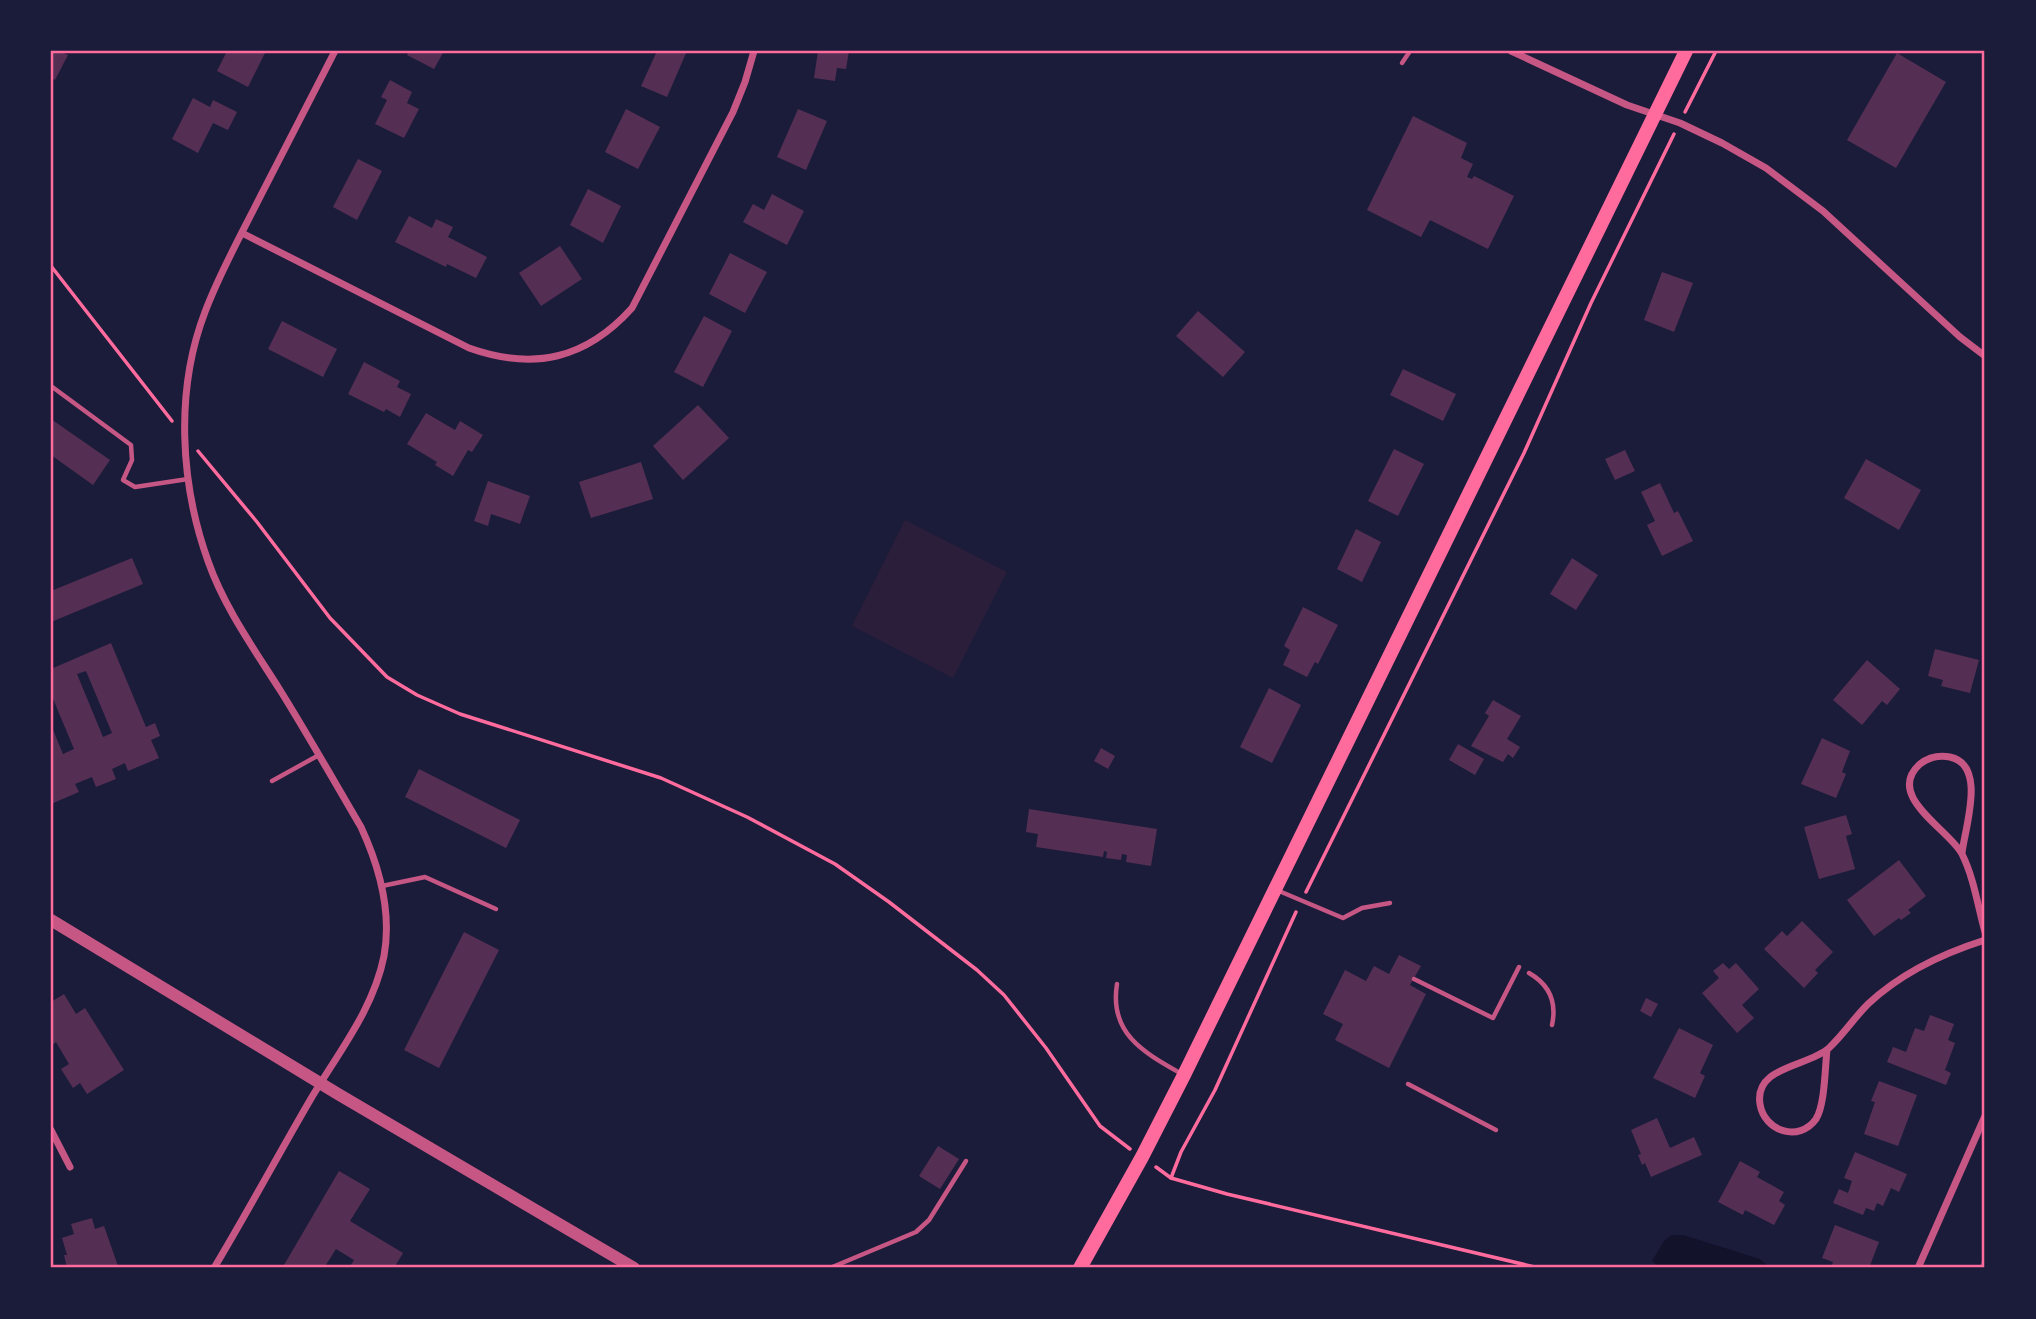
<svg xmlns="http://www.w3.org/2000/svg" width="2036" height="1319" font-family="'Sofia Sans Condensed',sans-serif">
	<rect width="100%" height="100%" fill="#1b1b3a"/>
	<path fill="#2a1e3b" d="M905 520 1007 572 953 678 852 626Z"/>
	<path fill="#12122b" d="M1671 1235H1683L1760 1259 1770 1268H1660L1652 1261 1664 1241Z"/>
	<g fill="#542f53" fill-rule="evenodd">
		<path d="M51 51H60L68 55 55 80 51 78Z"/>
		<path d="M227 51H266L248 87 217 71Z"/>
		<path d="M409 51H444L434 69 407 55Z"/>
		<path d="M657 51H687L667 97 641 86Z"/>
		<path d="M818 51H849L846 69 837 68 835 81 814 78Z"/>
		<path d="M1897 53 1946 82 1896 168 1847 140Z"/>
		<path d="M390 80 412 92 407 103 419 109 404 138 375 124 387 100 381 97Z"/>
		<path d="M193 98 210 107 213 100 237 112 228 130 213 123 198 153 172 139Z"/>
		<path d="M626 109 660 127 638 169 605 152Z"/>
		<path d="M798 109 827 121 806 170 777 157Z"/>
		<path d="M1413 116 1467 143 1461 158 1473 164 1467 177 1472 179 1474 176 1514 196 1488 249 1430 220 1421 237 1367 210Z"/>
		<path d="M358 159 382 171 357 220 333 207Z"/>
		<path d="M588 189 621 206 603 243 570 225Z"/>
		<path d="M772 194 804 211 787 245 743 222 753 204 764 210Z"/>
		<path d="M409 216 432 228 436 219 453 227 448 237 487 257 476 278 447 264 446 267 395 242Z"/>
		<path d="M560 246 582 279 541 306 519 273Z"/>
		<path d="M730 253 767 272 745 313 709 294Z"/>
		<path d="M1662 272 1693 283 1674 332 1644 320Z"/>
		<path d="M1198 311 1245 352 1223 377 1176 336Z"/>
		<path d="M704 316 732 331 703 387 674 372Z"/>
		<path d="M282 321 337 349 323 377 268 349Z"/>
		<path d="M364 362 400 381 397 387 411 394 400 417 386 409 384 412 348 394Z"/>
		<path d="M1403 369 1456 394 1443 421 1390 395Z"/>
		<path d="M698 405 729 438 683 480 653 446Z"/>
		<path d="M426 413 455 430 460 421 483 435 472 452 468 450 453 476 435 465 437 462 407 444Z"/>
		<path d="M51 419 110 460 93 485 51 455Z"/>
		<path d="M1394 449 1424 464 1398 516 1368 501Z"/>
		<path d="M1625 450 1635 471 1615 480 1605 459Z"/>
		<path d="M1866 459 1921 490 1899 530 1844 498Z"/>
		<path d="M641 462 653 499 591 518 579 482Z"/>
		<path d="M488 481 530 496 520 524 491 514 488 526 474 521Z"/>
		<path d="M1660 483 1674 513 1678 511 1693 541 1662 556 1647 525 1655 521 1641 492Z"/>
		<path d="M1356 529 1381 542 1362 582 1337 569Z"/>
		<path d="M132 558 143 584 51 622V591Z"/>
		<path d="M1572 558 1598 575 1576 610 1550 594Z"/>
		<path d="M1303 607 1338 625 1318 664 1315 662 1307 677 1283 665 1290 650 1284 646Z"/>
		<path d="M111 643 146 727 155 723 160 736 151 740 159 758 128 771 125 763 112 769 116 779 96 787 92 777 75 784 79 792 51 804V725L63 754 74 749 51 694V669ZM86 671 112 733 103 737 77 674Z"/>
		<path d="M1935 649 1979 660 1970 693 1941 686 1943 680 1928 676Z"/>
		<path d="M1867 660 1900 689 1887 705 1882 701 1862 725 1833 700Z"/>
		<path d="M1269 688 1301 705 1272 763 1240 747Z"/>
		<path d="M1493 700 1521 716 1507 739 1520 747 1513 758 1508 754 1503 762 1471 746 1489 716 1485 713Z"/>
		<path d="M1822 738 1850 751 1842 772 1846 774 1836 798 1801 784Z"/>
		<path d="M1458 744 1484 759 1475 775 1449 760Z"/>
		<path d="M1101 748 1115 756 1108 769 1094 761Z"/>
		<path d="M419 769 520 820 506 848 405 797Z"/>
		<path d="M1029 809 1157 829 1151 866 1126 862 1127 855 1122 854 1121 860 1106 858 1107 852 1104 851 1103 857 1036 847 1038 834 1026 832Z"/>
		<path d="M1846 815 1852 834 1846 836 1855 869 1819 879 1804 827Z"/>
		<path d="M1899 860 1926 896 1908 910 1911 913 1901 920 1899 918 1874 936 1847 900Z"/>
		<path d="M1802 921 1833 952 1815 970 1818 973 1804 988 1764 949 1782 931 1787 936Z"/>
		<path d="M464 932 499 950 439 1068 404 1050Z"/>
		<path d="M1399 955 1421 966 1410 985 1426 994 1389 1068 1335 1040 1343 1024 1323 1014 1345 970 1366 981 1374 966 1389 974Z"/>
		<path d="M1723 963 1729 969 1736 963 1759 989 1742 1005 1754 1018 1737 1033 1702 993 1719 978 1713 971Z"/>
		<path d="M64 994 76 1014 85 1008 124 1070 87 1094 80 1083 73 1088 61 1069 69 1064 56 1042 51 1046V1002Z"/>
		<path d="M1646 998 1658 1004 1651 1017 1640 1011Z"/>
		<path d="M1930 1015 1954 1024 1948 1040 1955 1043 1945 1070 1951 1073 1946 1085 1887 1062 1893 1047 1906 1052 1915 1028 1924 1031Z"/>
		<path d="M1679 1028 1713 1045 1700 1073 1705 1076 1695 1098 1653 1078Z"/>
		<path d="M1879 1081 1917 1095 1898 1146 1864 1134 1875 1102 1871 1101Z"/>
		<path d="M1657 1118 1670 1148 1694 1137 1702 1155 1651 1177 1645 1163 1642 1165 1638 1155 1641 1154 1631 1130Z"/>
		<path d="M938 1146 959 1159 940 1189 919 1176Z"/>
		<path d="M1855 1152 1907 1174 1899 1192 1891 1188 1883 1206 1877 1203 1874 1211 1866 1208 1863 1215 1833 1203 1839 1189 1848 1193 1852 1181 1844 1178Z"/>
		<path d="M1740 1161 1760 1172 1757 1177 1784 1192 1779 1201 1785 1205 1774 1225 1745 1210 1743 1215 1718 1202Z"/>
		<path d="M339 1171 370 1189 350 1221 403 1253 394 1268H349L354 1260 336 1249 324 1268H290L284 1265Z"/>
		<path d="M92 1218 95 1229 104 1226 118 1266 111 1268H67L64 1255H67L62 1238 74 1234 71 1224Z"/>
		<path d="M1835 1225 1879 1242 1869 1268H1831L1833 1262 1822 1258Z"/>
		<path d="M1985 1253V1268H1979Z"/>
	</g>
	<g fill="none" stroke-linecap="round" stroke-linejoin="round">
		<g stroke="#ff6b9d" stroke-width="3.5">
			<path d="M1685 112 1716 51"/>
			<path d="M51 266 172 421"/>
			<path d="M198 451 257 522 330 618 387 677 417 695 460 714 661 778 747 817 835 864 889 902 977 970 1004 995 1046 1048 1100 1126 1130 1149"/>
			<path d="M1306 892 1524 453 1591 303 1674 134"/>
			<path d="M1156 1167 1171 1178 1227 1194 1539 1268"/>
			<path d="M1171 1178 1181 1152 1215 1090 1296 912"/>
		</g>
		<g stroke="#c65784" stroke-width="4.5">
			<path d="M1402 63 1410 51"/>
			<path d="M51 386 131 445 132 460 123 480 135 487 188 479"/>
			<path d="M272 781 319 755"/>
			<path d="M382 886 425 877 496 909"/>
			<path d="M1279 891 1343 918 1362 908 1390 903"/>
			<path d="M1529 973C1550 985 1557 1002 1552 1025"/>
			<path d="M1414 979 1493 1018 1519 967"/>
			<path d="M1117 984C1109 1033 1143 1052 1180 1073"/>
			<path d="M1408 1084 1496 1130"/>
			<path d="M830 1268 916 1232 929 1220 966 1161"/>
		</g>
		<g stroke="#c65784" stroke-width="7">
			<path d="M1511 51 1627 105 1680 123 1722 143 1766 168 1823 211 1960 337 1985 356"/>
			<path d="M242 233 469 348C534 371 586 359 632 308L733 112 745 82 754 51"/>
			<path d="M1962 853C1965 827 1987 765 1950 757 1939 755 1929 757 1920 764 1884 796 1950 830 1962 854 1974 878 1978 907 1985 932"/>
			<path d="M1827 1050C1825 1067 1825 1105 1816 1119 1799 1143 1764 1131 1760 1104 1754 1066 1808 1067 1829 1048 1843 1035 1854 1018 1868 1004 1900 974 1944 953 1985 940"/>
			<path d="M51 1130 70 1167"/>
			<path d="M214 1268C247 1213 277 1157 309 1102 337 1054 373 1011 384 956 392 912 379 866 361 827 334 781 308 735 280 690 254 649 224 607 208 561 180 483 175 390 205 312 220 272 241 235 260 197 285 148 310 100 335 51"/>
			<path d="M1918 1268 1985 1116"/>
		</g>
		<path stroke="#c65784" stroke-width="12" d="M51 920 338 1094 634 1268"/>
		<path stroke="#ff6b9d" stroke-width="14" d="M1080 1268 1142 1157 1184 1075 1686 51"/>
	</g>
	<rect width="2036" height="1319" fill="none" stroke="#1b1b3a" stroke-width="105"/>
	<rect x="52" y="52" width="1931" height="1214" fill="none" stroke="#ff6b9d" stroke-width="2.5"/>
</svg>
